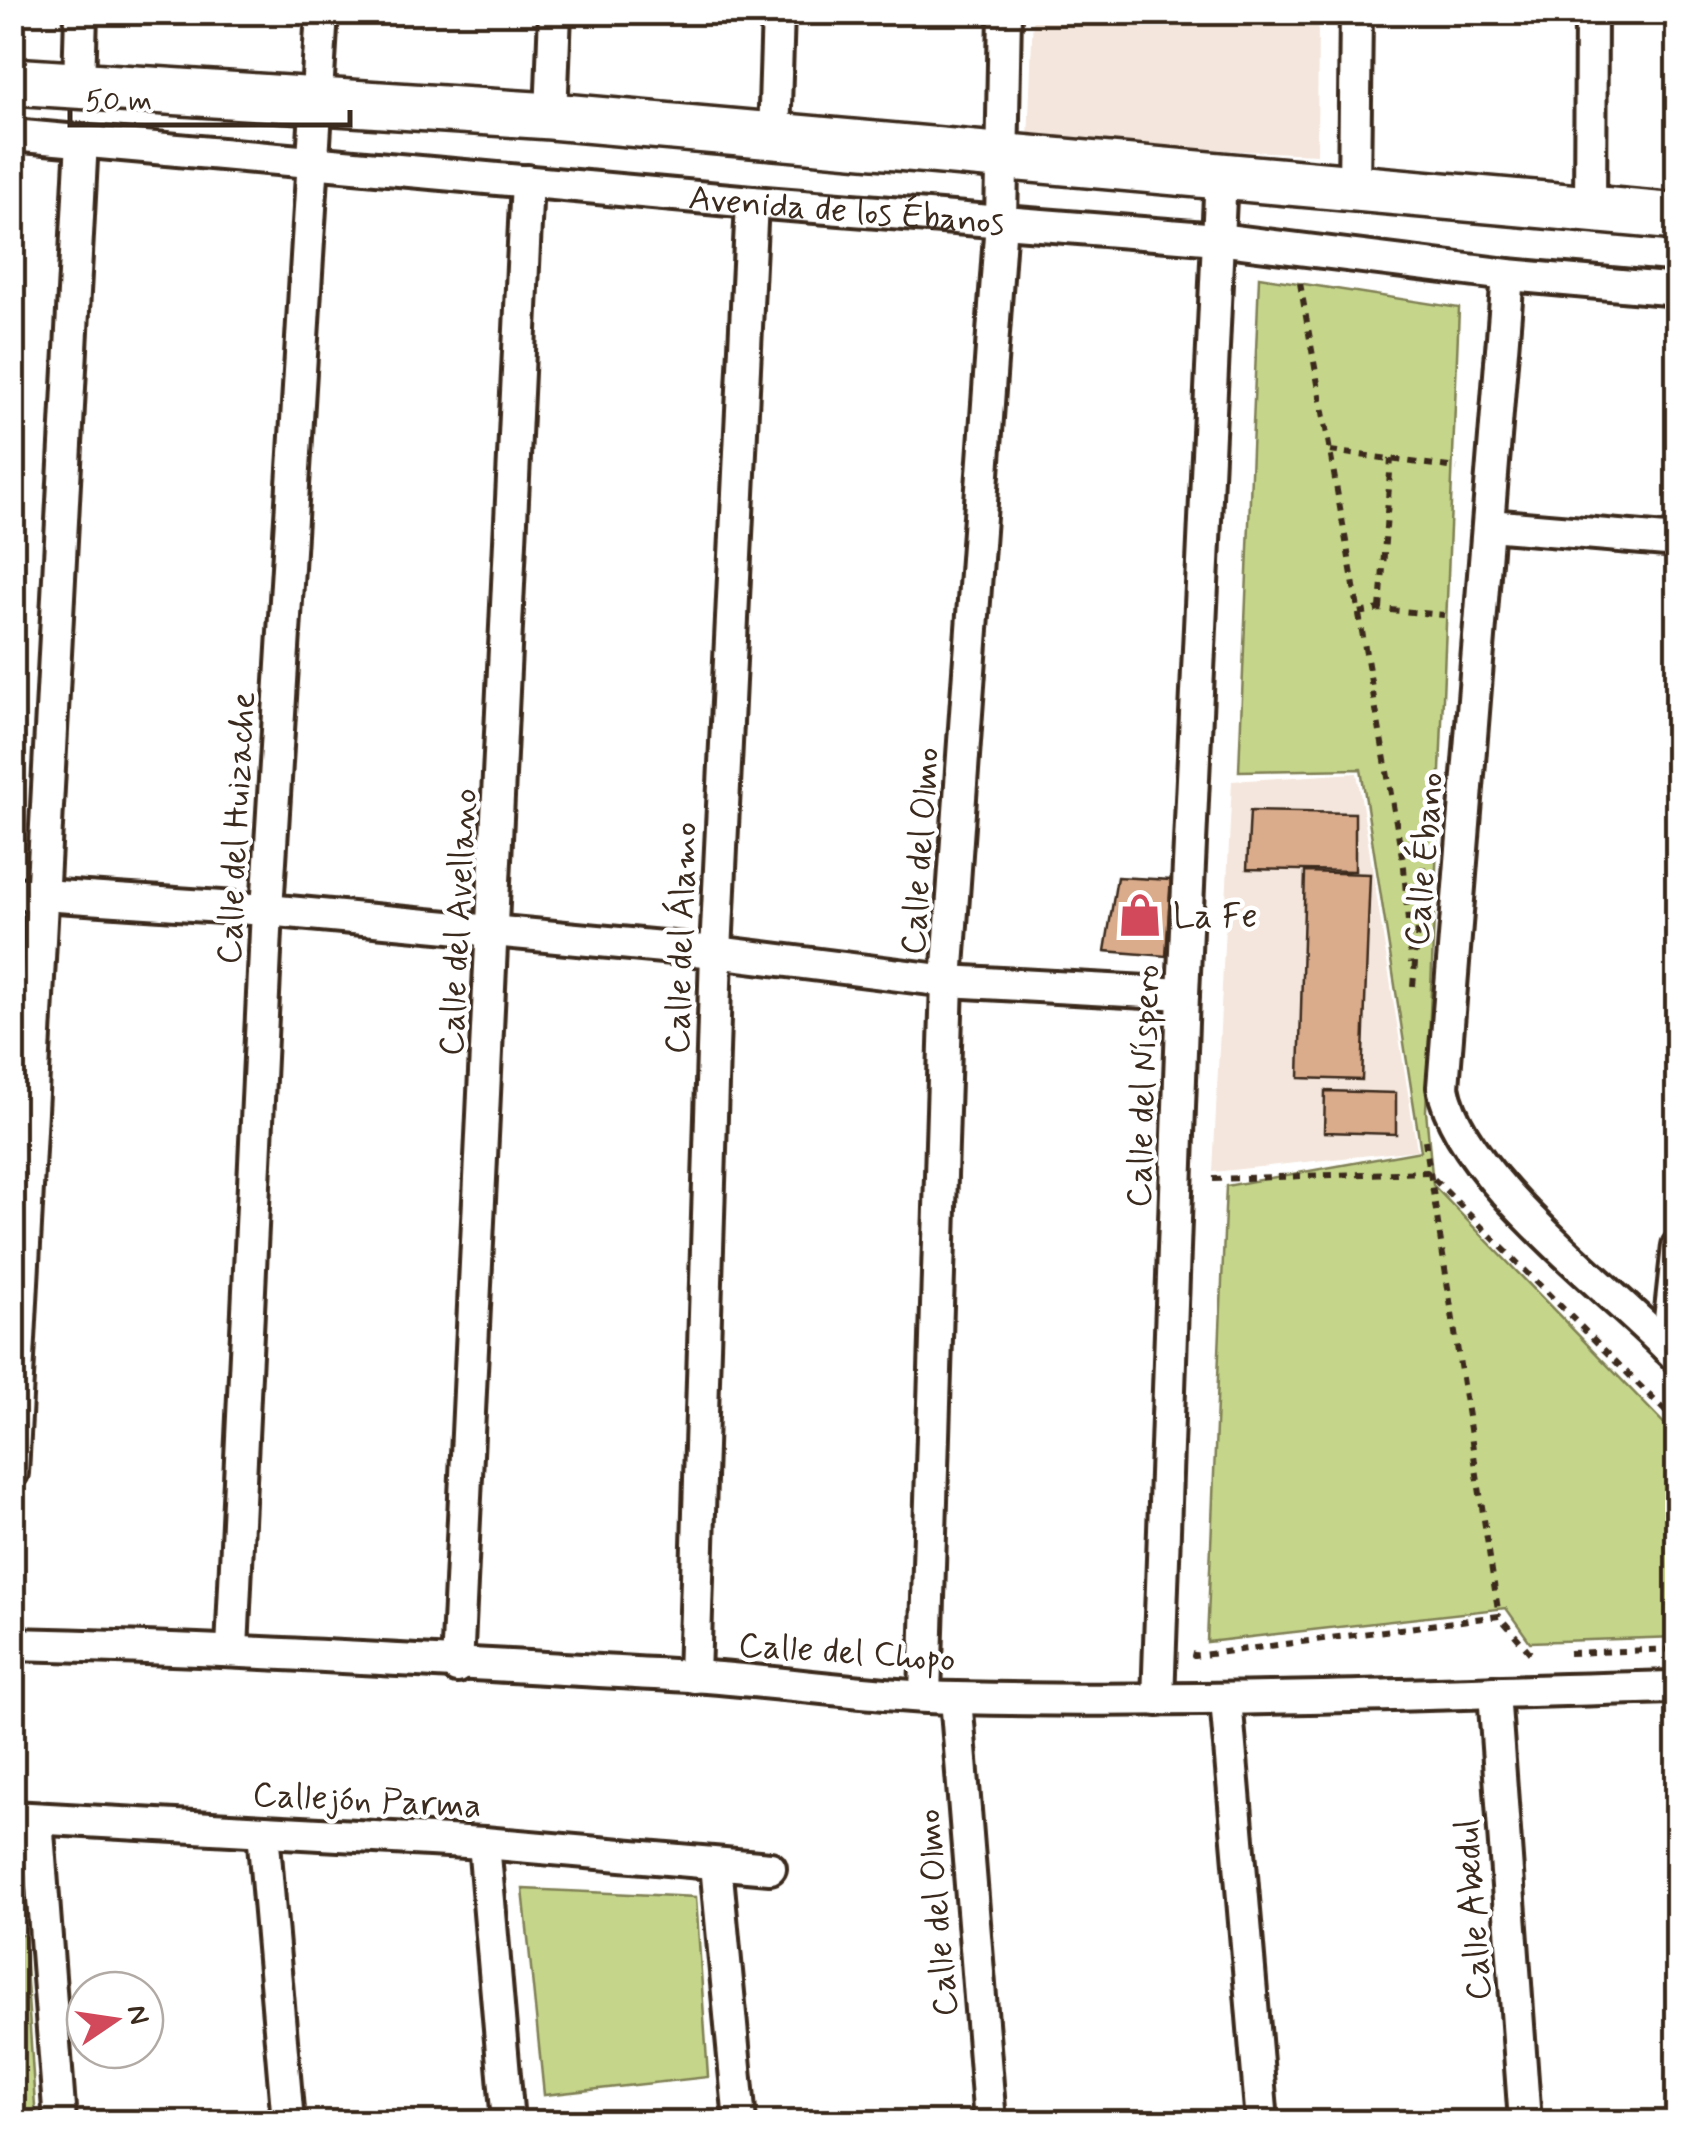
<svg xmlns="http://www.w3.org/2000/svg" width="1690" height="2135" font-family="Mynerve,sans-serif">
	<rect width="100%" height="100%" fill="#fff"/>
	<filter id="ink" filterUnits="userSpaceOnUse"><feTurbulence type="fractalNoise" baseFrequency=".01" numOctaves="2"/><feDisplacementMap in="SourceGraphic" scale="20" xChannelSelector="R" yChannelSelector="G"/><feConvolveMatrix kernelMatrix="1 2 1 2 8 2 1 2 1" color-interpolation-filters="sRGB"/></filter>
	<g filter="url(#ink)">
		<g fill="#f4e6dc">
			<path d="M1033 13H1318L1317 154 1028 142Z"/>
			<path d="M1357 773 1417 1150 1213 1172 1232 781Z"/>
		</g>
		<g fill="#c5d68a" stroke="#808054" stroke-width="2.5">
			<path d="M1259 277 1459 308 1426 1111 1433 1185 1677 1437V1637L1530 1642 1506 1608 1207 1642 1226 1186 1421 1151 1361 769 1239 771Z"/>
			<path d="M523 1889 696 1897 708 2077 544 2095Z"/>
			<path d="M12 1935H24L36 2122H13Z"/>
		</g>
		<g fill="#daac8c" stroke="#3b2a1e" stroke-width="2.5">
			<path d="M1250 811 1355 813V871L1247 869Z"/>
			<path d="M1305 872 1370 874 1362 1080 1299 1078Z"/>
			<path d="M1117 877 1171 880 1166 956 1105 951Z"/>
			<path d="M1325 1091 1396 1093V1134L1324 1132Z"/>
		</g>
		<g fill="none" stroke-linecap="round" stroke-linejoin="round">
			<g stroke="#3b2a1e" stroke-width="38">
				<g id="street">
					<path d="M79 86 81 12"/>
					<path d="M551 116 555 12"/>
					<path id="s1" d="M12 135 752 202 1218 239 1508 275 1678 290"/>
					<path d="M774 138 778 12"/>
					<path d="M1354 189 1356 12"/>
					<path d="M1590 209 1591 12"/>
					<path d="M1508 275 1443 1087C1458 1176 1613 1290 1678 1358"/>
					<path d="M1489 525 1678 541"/>
					<path d="M12 893 267 910 716 952 947 981 1183 994"/>
					<path d="M1667 1347 1678 1246"/>
					<path d="M12 1473 82 140"/>
					<path d="M12 1644C239 1649 464 1664 690 1676 779 1681 868 1696 957 1698 1197 1704 1437 1693 1678 1687"/>
					<path d="M232 1649 267 910 322 12"/>
					<path d="M457 1667 527 181"/>
					<path d="M694 1677 716 952 752 202"/>
					<path d="M1494 1692 1525 2122"/>
					<path d="M925 1696 947 981 1001 221 1005 12"/>
					<path d="M956 1698 990 2122"/>
					<path d="M1226 1699 1262 2122"/>
					<path d="M1158 1700 1183 994 1221 175"/>
					<path d="M12 1817 484 1843 770 1868"/>
					<path d="M37 1819 60 2122"/>
					<path d="M263 1831 288 2122"/>
					<path d="M484 1843 508 2122"/>
					<path d="M716 1864 740 2122"/>
				</g>
			</g>
			<g stroke="#3b2a1e" stroke-width="52">
				<path id="secondary" d="M12 81 551 116 1678 217"/>
			</g>
			<g stroke="#3b2a1e" stroke-width="6" stroke-dasharray="8 8" stroke-linecap="butt">
				<path d="M1300 283 1404 867 1411 963"/>
				<path d="M1330 451 1457 468"/>
				<path d="M1380 609 1391 459"/>
				<path d="M1359 613 1380 609 1444 615"/>
				<path d="M1413 986 1426 835"/>
				<path d="M1425 1140 1499 1616"/>
				<path d="M1213 1179 1427 1172 1678 1424"/>
				<path d="M1195 1652 1194 1656 1499 1616 1531 1654"/>
				<path d="M1569 1653 1678 1649"/>
			</g>
			<use href="#street" stroke="#fff" stroke-width="30"/>
			<use href="#secondary" stroke="#fff" stroke-width="45"/>
		</g>
	</g>
	<defs>
		<g id="shop-bare" transform="scale(3.45)"><path d="M-5-2.5h2.3a2.7 3.5 0 0 1 5.4 0H5L5.5 6h-11ZM-1.5-2.5h3a1.5 2.3 0 0 0-3 0Z" fill="#d1495b" stroke="#fff" stroke-width="2.5" paint-order="stroke"/></g>
	</defs>
	<g fill-rule="evenodd">
		<use href="#shop-bare" x="1140" y="915"/>
	</g>
	<g text-anchor="middle" stroke-width="9" stroke-linejoin="round" paint-order="stroke">
		<g font-size="35" fill="#3b2a1e" stroke="#fff">
			<text dy="12" stroke="none"><textPath href="#s1" startOffset="838">Avenida de los Ébanos</textPath></text>
			<text transform="translate(235 828) rotate(-87)" y="12">Calle del Huizache</text>
			<text transform="translate(919 851) rotate(-86)" y="12">Calle del Olmo</text>
			<text transform="translate(1423 859) rotate(-85)" y="12">Calle Ébano</text>
			<text transform="translate(457 922) rotate(-87)" y="12">Calle del Avellano</text>
			<text transform="translate(680 938) rotate(-88)" y="12">Calle del Álamo</text>
			<text transform="translate(1142 1086) rotate(-88)" y="12">Calle del Níspero</text>
			<text transform="translate(847 1651) rotate(4)" y="12">Calle del Chopo</text>
			<text transform="translate(367 1799) rotate(3)" y="12">Callejón Parma</text>
			<text transform="translate(1472 1910) rotate(-94)" y="12">Calle Abedul</text>
			<text transform="translate(936 1913) rotate(-95)" y="12">Calle del Olmo</text>
		</g>
		<g font-size="35" fill="#3b2a1e" stroke="#fff" text-anchor="start">
			<text x="1173" y="927">La Fe</text>
		</g>
	</g>
	<rect width="1690" height="2135" fill="none" stroke="#fff" stroke-width="50"/>
	<rect x="25" y="25" width="1640" height="2085" fill="none" stroke="#3b2a1e" stroke-width="4" filter="url(#ink)"/>
	<g transform="translate(115 2020) rotate(77)"><circle r="48" fill="#ffffff" stroke="#b1aaa5" stroke-width="2.5"/>
	<path d="M0-8L18 38L0 25L-18 38Z" fill="#d1495b"/>
	<text y="-15" font-size="28" font-weight="bold" text-anchor="middle" fill="#3b2a1e">N</text>
	</g>
	<path d="M70 110v15h280v-15" fill="none" stroke="#3b2a1e" stroke-width="5"/>
	<text x="85" y="110" font-size="30" fill="#3b2a1e" stroke="#ffffff" stroke-width="8" paint-order="stroke">50 m</text>
</svg>
